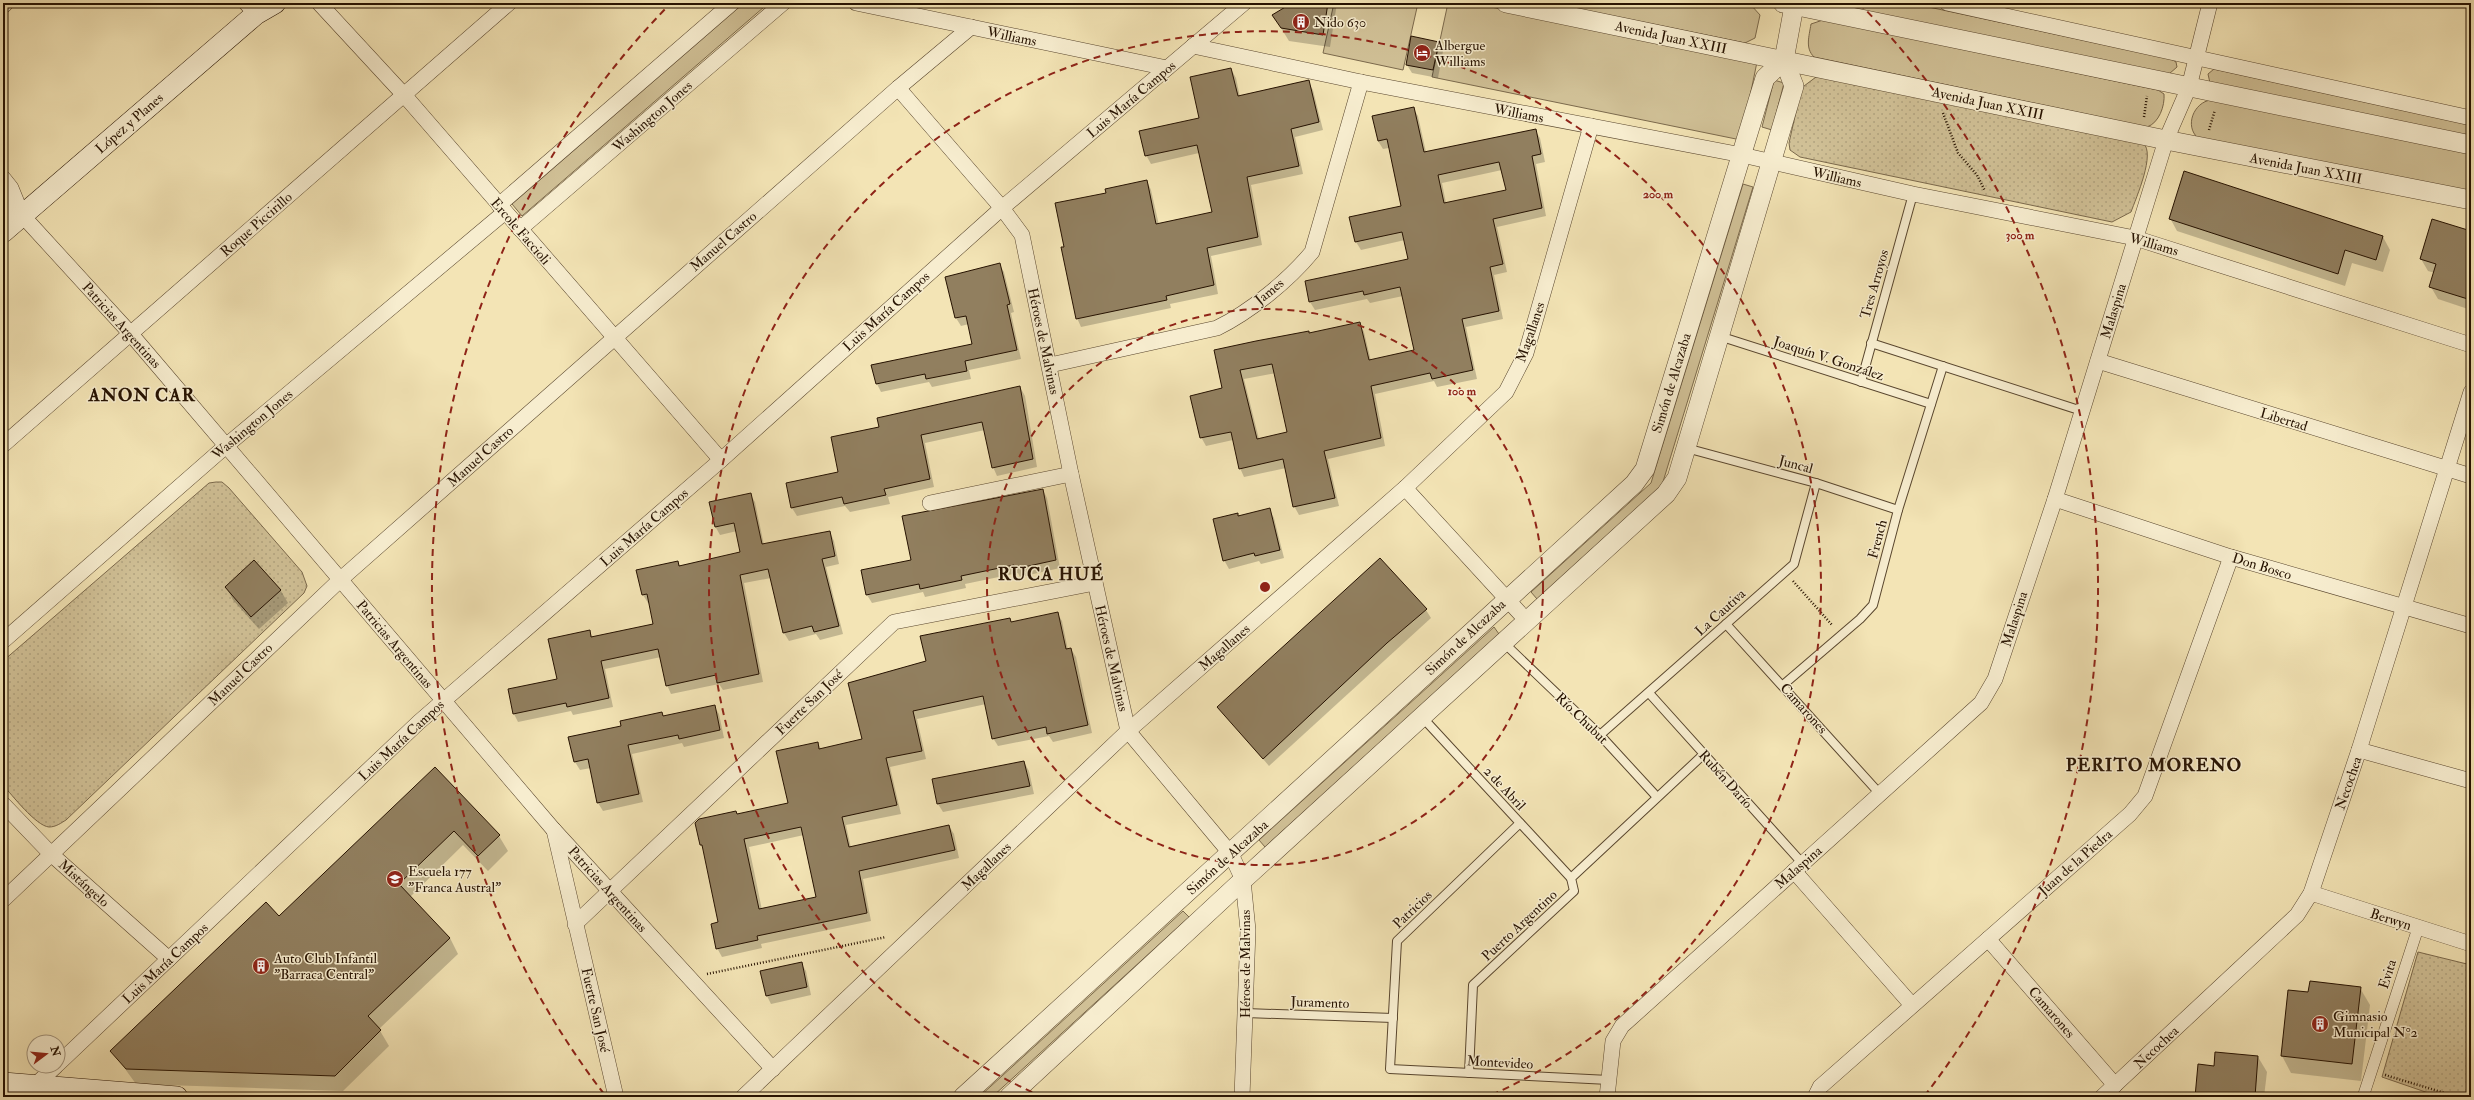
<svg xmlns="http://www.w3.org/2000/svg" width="2474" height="1100" font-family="'IM FELL Double Pica',serif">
	<defs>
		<pattern id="park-dots" width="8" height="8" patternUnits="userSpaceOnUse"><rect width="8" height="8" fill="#d0c096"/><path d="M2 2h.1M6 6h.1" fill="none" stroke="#b2a480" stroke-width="1.8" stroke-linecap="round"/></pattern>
	</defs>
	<rect width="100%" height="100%" fill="#f3e4b5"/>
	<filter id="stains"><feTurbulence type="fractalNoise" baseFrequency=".005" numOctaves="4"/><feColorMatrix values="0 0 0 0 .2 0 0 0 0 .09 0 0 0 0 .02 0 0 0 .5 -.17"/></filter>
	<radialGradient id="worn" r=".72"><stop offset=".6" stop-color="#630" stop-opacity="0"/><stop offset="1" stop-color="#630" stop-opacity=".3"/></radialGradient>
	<g fill="#d0c096" stroke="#7b694c">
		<path d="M744 3H760L764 7 522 216 512 204Z"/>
		<path d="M1334 3H1418L1403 70 1323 53Z"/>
		<path d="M1448 3H1472L1757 62 1741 140 1432 77Z"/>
		<path d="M1549 3H1744L1751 5 1760 15 1755 38 1745 43Z"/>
		<path d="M1827 3H1910L2171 59 2176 62 2177 67 2169 74Z"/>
		<path d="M1823 20 2158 90 2164 94C2165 106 2159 123 2147 127L1814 57C1805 48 1809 37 1811 24Z"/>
		<path d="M2214 69 2471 125V136L2210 83 2208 74Z"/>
		<path d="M1774 80 1784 83 1772 130 1762 127Z"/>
		<path d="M2211 100 2471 154V191L2198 138C2184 126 2194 102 2211 100Z"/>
		<path d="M1743 184 1753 187 1662 485 1537 599 1531 592 1651 483Z"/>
		<path d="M1494 627 1499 634 1265 847 1259 840Z"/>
		<path d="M1183 911 1189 917 992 1097H979Z"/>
	</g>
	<g fill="url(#park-dots)" stroke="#7b694c">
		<path d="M1816 77H1822L2143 143C2156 153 2136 198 2131 212L2112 222 1800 157 1790 150 1789 143 1800 94 1804 86Z"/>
		<path d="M216 482H222L229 488 302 572 307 586 304 593 66 820C61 823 56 827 49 827 36 826 12 795 3 785V661L209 483Z"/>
		<path d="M2418 952 2471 965V1097H2440L2382 1077Z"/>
	</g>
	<g fill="#0003" fill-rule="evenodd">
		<path d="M1294 3H1337L1330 47 1289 41 1273 15Z"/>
		<path d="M1438 43 1443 51 1438 78 1412 73 1407 65Z"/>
		<path d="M1231 69 1236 78 1240 97 1308 82 1313 90 1323 130 1295 137 1303 174 1251 185 1262 245 1211 256 1218 294 1170 304 1171 308 1081 327 1077 318 1065 247 1107 193 1147 181 1151 190 1159 225 1213 213 1199 153 1151 164 1146 155 1200 119Z"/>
		<path d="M1413 108 1418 116 1426 152 1535 130 1540 138 1545 162 1536 164 1546 216 1497 227 1507 272 1494 275 1503 319 1466 327 1477 379 1437 387 1434 381 1375 394 1385 446 1328 459 1339 506 1299 515 1294 506 1286 468 1244 477 1240 468 1233 440 1206 446 1201 437 1223 389 1215 351 1360 324 1364 332 1371 361 1415 351 1403 296 1370 303 1367 299 1315 310 1310 302 1409 260 1405 240 1361 250 1356 242 1402 207 1389 148 1383 149 1378 141ZM1502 170 1507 191 1446 203 1442 183ZM1276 373 1288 433 1259 439 1244 379Z"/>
		<path d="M2185 172 2383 237 2390 250 2383 272 2352 263 2345 286 2177 231 2170 218Z"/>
		<path d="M2471 233V310L2438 299 2431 287 2435 273 2428 271 2421 259Z"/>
		<path d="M999 264 1004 272 1014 312 1011 313 1021 359 969 370 971 379 932 387 929 382 881 392 877 384 872 366 973 344 969 324 961 326 956 318 946 277Z"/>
		<path d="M1020 387 1025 396 1037 467 997 476 993 467 985 430 925 443 934 487 888 497 890 504 850 512 845 506 797 516 792 508 787 484 840 473 880 427Z"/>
		<path d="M1043 490 1047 498 1060 568 1020 577 1018 573 965 584 966 588 925 597 923 592 872 603 867 595 862 571 912 561Z"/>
		<path d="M750 494 755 502 764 545 830 532 834 541 839 564 826 567 843 634 820 640 816 634 789 641 784 633 771 578 744 583 763 682 723 690 719 684 671 694 667 685 661 657 605 669 613 707 573 715 571 711 518 722 514 714 509 690 558 680 589 631 593 637 654 624 650 602 648 603 643 595 678 562 680 566 741 553 737 531 720 535 715 526Z"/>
		<path d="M1269 509 1274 518 1284 558 1261 564 1259 561 1229 569 1224 560 1237 514 1239 517Z"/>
		<path d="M1379 559 1426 610 1431 618 1269 766 1219 707Z"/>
		<path d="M254 561 281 591 288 603 259 629 233 600 226 587Z"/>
		<path d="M1057 613 1062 621 1068 650 1071 649 1076 657 1092 733 1053 742 1049 736 998 746 993 738 986 704 917 719 926 759 890 767 901 814 846 825 851 848 949 826 954 834 959 858 863 879 871 921 761 944 762 948 722 957 717 948 720 923 704 851 701 845 737 815 789 804 818 743 821 749 863 740 927 662 1010 619 1012 623ZM804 835 817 898 762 910 749 847Z"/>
		<path d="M714 706 719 714 724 738 684 747 682 743 632 754 643 802 603 811 598 803 591 768 580 770 575 762 569 738 623 727 662 713 664 717Z"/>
		<path d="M1024 762 1029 771 1034 794 943 812 938 804Z"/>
		<path d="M435 769 499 836 508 851 488 871 463 845 410 897 450 938 458 954 379 1029 389 1046 343 1091 136 1084 112 1051 279 918Z"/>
		<path d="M801 963 806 971 811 995 771 1004 767 996Z"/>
		<path d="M2360 988 2370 1005 2361 1081 2291 1073 2282 1056 2309 993Z"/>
		<path d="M2258 1057 2267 1072 2264 1097H2196L2215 1067Z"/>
	</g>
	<g fill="#917f5f" stroke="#261201" fill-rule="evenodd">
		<path d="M1292 3H1328L1323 35 1281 28 1272 15Z"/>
		<path d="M1411 36 1439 42 1433 70 1406 65Z"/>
		<path d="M1231 68 1238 96 1309 80 1319 122 1291 129 1299 166 1247 177 1258 237 1207 248 1214 285 1166 296 1167 300 1076 319 1061 247H1064L1055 203 1106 193 1105 189 1147 180 1156 224 1212 212 1197 145 1145 156 1139 131 1199 118 1190 77Z"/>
		<path d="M1414 107 1424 152 1536 129 1541 154 1532 156 1542 208 1493 219 1503 264 1490 267 1499 311 1462 319 1473 370 1432 379 1430 373 1371 386 1381 438 1324 451 1335 498 1293 507 1283 459 1239 469 1231 432 1200 438 1190 396 1222 388 1214 350 1256 341 1309 331V333L1360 322 1369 360 1414 350 1400 287 1364 295 1363 291 1309 302 1305 281 1408 259 1402 232 1355 242 1349 217 1401 206 1387 139 1378 141 1372 116ZM1499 162 1506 190 1444 203 1438 175ZM1272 364 1287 432 1257 439 1240 370Z"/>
		<path d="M2184 171 2383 236 2376 260 2345 250 2338 274 2169 219Z"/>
		<path d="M2432 219 2471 231V300L2429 287 2436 264 2420 259Z"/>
		<path d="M1000 263 1010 304 1007 305 1017 350 965 361 967 371 926 379 925 374 876 384 871 365 972 344 966 316 955 318 945 277Z"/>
		<path d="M1020 386 1033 459 992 468 982 422 921 435 930 479 884 489 886 495 844 504 842 497 791 508 786 483 838 472 831 437 879 427 877 418Z"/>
		<path d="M1043 489 1056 560 1015 569 1014 565 961 576 962 580 920 589 919 584 866 595 861 570 911 560 902 516Z"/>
		<path d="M751 493 762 544 830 531 835 556 822 559 839 626 814 632 812 626 783 633 768 569 740 575 759 674 717 683 716 675 666 686 658 649 601 661 609 698 567 707 566 703 513 714 508 689 557 679 548 639 590 630 591 637 653 624 647 594 642 595 636 570 678 561 679 566 740 552 734 523 715 527 709 502Z"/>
		<path d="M1270 508 1280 550 1255 556 1254 553 1223 561 1213 519 1238 513V516Z"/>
		<path d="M1380 558 1427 609 1387 643 1263 759 1217 707Z"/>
		<path d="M254 560 281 590 251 617 225 587Z"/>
		<path d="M1058 612 1066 649 1071 648 1088 725 1047 734 1046 727 992 739 983 696 913 711 922 751 886 758 897 805 842 817 849 847 949 825 955 850 859 871 867 913 757 936 758 940 716 949 711 924 718 922 702 845H700L695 823 699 819 736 811 737 814 788 803 776 751 818 742 819 749 862 739 848 683 926 661 920 636 1010 618 1011 622ZM801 827 816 897 759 909 744 839Z"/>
		<path d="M715 705 720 730 679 739 678 735 628 745 639 794 597 803 588 759 574 762 568 737 621 726 620 721 662 712 663 716Z"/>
		<path d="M1024 761 1030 786 937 804 932 779Z"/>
		<path d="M435 767 500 835 478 856 454 831 399 884 450 938 368 1016 381 1030 335 1076 126 1069 110 1051 266 902 279 916Z"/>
		<path d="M802 962 807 987 766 996 760 971Z"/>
		<path d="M2310 981 2361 987 2352 1064 2281 1056 2288 990 2308 992Z"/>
		<path d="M2215 1052 2258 1056 2255 1097H2195L2198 1064 2214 1066Z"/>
	</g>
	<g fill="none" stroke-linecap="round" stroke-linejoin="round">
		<g stroke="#59462e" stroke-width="10">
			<g id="service">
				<path d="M1719 336 1931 404"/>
				<path d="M1871 343 2082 411"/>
				<path d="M1861 382 1913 194"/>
				<path d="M1686 448 1816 483 1898 510"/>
				<path d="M1726 624 1880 794"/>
				<path d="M1504 643 1600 735 1657 797"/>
				<path d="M1783 685 1860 619 1873 605 1898 510 1943 366"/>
				<path d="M1649 693 1803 864"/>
				<path d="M1422 717 1571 878"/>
				<path d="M1600 735 1794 564 1816 483"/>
				<path d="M1520 823 1397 941 1390 1069 1609 1080"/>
				<path d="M1246 1013 1393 1018"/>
				<path d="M1469 1073 1473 985 1574 891 1571 878 1704 754"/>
			</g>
		</g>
		<g stroke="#59462e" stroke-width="12">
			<path id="pedestrian" d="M2363 1097 2418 928"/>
		</g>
		<g stroke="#59462e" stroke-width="16">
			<g id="minor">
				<path d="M246 3 256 14"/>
				<path d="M319 3 405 96 721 460"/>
				<path d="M856 3 1167 68"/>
				<path d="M1947 3 2471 118"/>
				<path d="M3 6 6 3"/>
				<path d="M1193 46 1361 82 1742 155 1913 194 2135 238 2471 345"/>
				<path d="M898 88 1002 208 1022 235 1071 474 1128 731 1231 854 1243 880 1248 930 1242 1097"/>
				<path d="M3 178 11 188 22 215"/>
				<path d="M499 205 732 3"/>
				<path d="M3 206 22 215 130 333 553 829 773 1069"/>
				<path d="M520 229 783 3"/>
				<path d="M2098 361 2471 476"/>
				<path d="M1050 365 1217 328C1250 312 1289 280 1312 252L1361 82"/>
				<path d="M3 445 509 3"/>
				<path d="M1405 488 1527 621"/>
				<path d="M2055 499 2231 557 2471 626"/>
				<path d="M930 503 1071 474"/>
				<path d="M3 641 227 445 505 212"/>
				<path d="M2359 750 2471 781"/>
				<path d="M3 804 51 854 169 959"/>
				<path d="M554 830 616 1097"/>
				<path d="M1794 871 1911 1004"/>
				<path d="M2311 893 2471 944"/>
				<path d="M3 900 341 579 898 88 971 27"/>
				<path d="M575 924 894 622 1095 583"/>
				<path d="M1988 939 2115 1085"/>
				<path d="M58 1064 419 722 721 460 1002 208 1244 3"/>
				<path d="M22 1097 56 1066"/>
				<path d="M743 1097 1128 731 1405 488 1506 392 1526 353 1591 126"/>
				<path d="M1607 1097 1613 1041 1622 1026 1981 703 1995 679 2055 499 2166 140 2189 87 2210 3"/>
				<path d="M1815 1097 1820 1087 2130 814 2145 796 2231 557"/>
				<path d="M2102 1097 2297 915 2311 893 2359 750 2471 392"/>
			</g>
		</g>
		<g stroke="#59462e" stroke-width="20">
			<g id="tertiary">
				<path d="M1506 3 2166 140 2471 200"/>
				<path d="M1783 3 2471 145"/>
				<path d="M963 1097 1634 484 1645 469 1765 78 1784 60"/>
				<path d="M1009 1097 1243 880 1666 494 1677 478 1794 86 1784 60 1794 6"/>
			</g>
		</g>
		<g stroke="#261201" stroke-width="22">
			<g id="secondary">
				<path d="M3 232 256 14 275 3"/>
				<path d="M3 1083 177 1097"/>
			</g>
		</g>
		<g stroke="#261201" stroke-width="2.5" stroke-dasharray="1 2" stroke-linecap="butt">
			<path d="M1943 113 1958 153 1977 175 1985 191"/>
			<path d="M2144 117 2147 96"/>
			<path d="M2209 130 2215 110"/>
			<path d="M1793 581 1832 625"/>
			<path d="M707 974 886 937"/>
			<path d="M2385 1075 2458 1097"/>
		</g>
		<use href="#service" stroke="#f7edcf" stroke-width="8"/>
		<use href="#pedestrian" stroke="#f7edcf" stroke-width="11"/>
		<use href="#minor" stroke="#f7edcf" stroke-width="15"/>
		<use href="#tertiary" stroke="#f7edcf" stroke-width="19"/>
		<use href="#secondary" stroke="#f7edcf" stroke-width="21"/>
	</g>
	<g fill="none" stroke="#8f2418" stroke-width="2" stroke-dasharray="7 5">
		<circle cx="1265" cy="587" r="278"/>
		<path d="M1043 1097A556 556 0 1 1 1487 1097"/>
		<path d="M604 1094A833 833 0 0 1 671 3M1859 3A833 833 0 0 1 1926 1094"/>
	</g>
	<defs>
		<g id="building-disc" transform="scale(0.9)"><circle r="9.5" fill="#8f2418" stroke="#f7edcf"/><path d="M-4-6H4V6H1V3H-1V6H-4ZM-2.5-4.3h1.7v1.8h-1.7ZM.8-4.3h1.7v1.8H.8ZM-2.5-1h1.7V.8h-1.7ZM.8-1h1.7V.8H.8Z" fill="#fff"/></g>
		<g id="hotel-disc" transform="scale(0.9)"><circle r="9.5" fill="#8f2418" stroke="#f7edcf"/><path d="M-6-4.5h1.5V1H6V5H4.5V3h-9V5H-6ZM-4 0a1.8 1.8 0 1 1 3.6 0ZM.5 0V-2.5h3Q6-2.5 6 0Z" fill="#fff"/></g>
		<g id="school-disc" transform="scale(0.9)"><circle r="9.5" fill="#8f2418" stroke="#f7edcf"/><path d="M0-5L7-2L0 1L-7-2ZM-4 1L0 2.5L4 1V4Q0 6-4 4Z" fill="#fff"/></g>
	</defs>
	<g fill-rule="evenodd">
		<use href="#building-disc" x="1301" y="22"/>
		<use href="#hotel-disc" x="1422" y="53"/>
		<use href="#school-disc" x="395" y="879"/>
		<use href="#building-disc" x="261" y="966"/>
		<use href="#building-disc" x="2320" y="1024"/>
	</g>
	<g text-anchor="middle" stroke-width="3" stroke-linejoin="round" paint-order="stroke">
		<g font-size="14" fill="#261201" stroke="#f7edcf" text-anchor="start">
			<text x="1314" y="27">Nido 630</text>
			<text x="1435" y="50">Albergue<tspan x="1435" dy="16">Williams</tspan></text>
			<text x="408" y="876">Escuela 177<tspan x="408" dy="16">"Franca Austral"</tspan></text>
			<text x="274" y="963">Auto Club Infantil<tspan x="274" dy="16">"Barraca Central"</tspan></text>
			<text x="2333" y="1021">Gimnasio<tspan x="2333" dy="16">Municipal N°2</tspan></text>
		</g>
		<g font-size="14" fill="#261201" stroke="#f7edcf">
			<text transform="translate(1012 36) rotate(12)" y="5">Williams</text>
			<text transform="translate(1671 37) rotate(12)" y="5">Avenida Juan XXIII</text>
			<text transform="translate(1131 99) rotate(-40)" y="5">Luis María Campos</text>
			<text transform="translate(1988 103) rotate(12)" y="5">Avenida Juan XXIII</text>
			<text transform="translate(1519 113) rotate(11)" y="5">Williams</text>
			<text transform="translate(652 116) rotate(-41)" y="5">Washington Jones</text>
			<text transform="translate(129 123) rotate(-41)" y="5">López y Planes</text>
			<text transform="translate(2306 168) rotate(11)" y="5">Avenida Juan XXIII</text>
			<text transform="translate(1837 177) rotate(13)" y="5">Williams</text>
			<text transform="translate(256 224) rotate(-41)" y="5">Roque Piccirillo</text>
			<text transform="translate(521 231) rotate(49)" y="5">Ercole Faccioli</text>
			<text transform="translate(723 241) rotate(-41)" y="5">Manuel Castro</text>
			<text transform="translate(2154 244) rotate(16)" y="5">Williams</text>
			<text transform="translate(1874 284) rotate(-74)" y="5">Tres Arroyos</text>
			<text transform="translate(1269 291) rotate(-39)" y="5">James</text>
			<text transform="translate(886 311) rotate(-42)" y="5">Luis María Campos</text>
			<text transform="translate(2113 311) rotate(-73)" y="5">Malaspina</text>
			<text transform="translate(122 325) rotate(48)" y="5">Patricias Argentinas</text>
			<text transform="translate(1530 332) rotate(-71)" y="5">Magallanes</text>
			<text transform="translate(1044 341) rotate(78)" y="5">Héroes de Malvinas</text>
			<text transform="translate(1829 358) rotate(18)" y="5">Joaquín V. González</text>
			<text transform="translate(1671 383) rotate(-73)" y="5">Simón de Alcazaba</text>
			<text transform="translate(2284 419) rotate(17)" y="5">Libertad</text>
			<text transform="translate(252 424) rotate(-40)" y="5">Washington Jones</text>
			<text transform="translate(480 456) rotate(-42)" y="5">Manuel Castro</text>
			<text transform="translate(1796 464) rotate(15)" y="5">Juncal</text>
			<text transform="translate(644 527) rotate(-41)" y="5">Luis María Campos</text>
			<text transform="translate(1877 539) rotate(-75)" y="5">French</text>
			<text transform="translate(2262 566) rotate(17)" y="5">Don Bosco</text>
			<text transform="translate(1720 612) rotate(-42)" y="5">La Cautiva</text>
			<text transform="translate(2014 619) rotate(-72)" y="5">Malaspina</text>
			<text transform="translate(1465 637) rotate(-43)" y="5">Simón de Alcazaba</text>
			<text transform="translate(395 644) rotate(50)" y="5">Patricias Argentinas</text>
			<text transform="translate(1224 647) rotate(-41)" y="5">Magallanes</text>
			<text transform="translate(1112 658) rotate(77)" y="5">Héroes de Malvinas</text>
			<text transform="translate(240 674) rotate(-44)" y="5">Manuel Castro</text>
			<text transform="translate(809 702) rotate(-44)" y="5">Fuerte San José</text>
			<text transform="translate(1804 708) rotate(48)" y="5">Camarones</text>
			<text transform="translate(1582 718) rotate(44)" y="5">Río Chubut</text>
			<text transform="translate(401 740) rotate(-43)" y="5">Luis María Campos</text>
			<text transform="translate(1726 779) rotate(48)" y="5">Rubén Darío</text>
			<text transform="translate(2348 783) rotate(-71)" y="5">Necochea</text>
			<text transform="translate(1505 788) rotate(47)" y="5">2 de Abril</text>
			<text transform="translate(1227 857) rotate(-42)" y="5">Simón de Alcazaba</text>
			<text transform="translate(2075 862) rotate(-41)" y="5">Juan de la Piedra</text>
			<text transform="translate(986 866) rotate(-44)" y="5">Magallanes</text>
			<text transform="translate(1798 867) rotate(-41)" y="5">Malaspina</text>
			<text transform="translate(84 883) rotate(42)" y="5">Mistángelo</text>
			<text transform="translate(608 889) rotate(48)" y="5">Patricias Argentinas</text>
			<text transform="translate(1412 909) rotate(-44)" y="5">Patricios</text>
			<text transform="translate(2391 919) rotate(18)" y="5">Berwyn</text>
			<text transform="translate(1519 925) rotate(-43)" y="5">Puerto Argentino</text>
			<text transform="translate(165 963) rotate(-43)" y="5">Luis María Campos</text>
			<text transform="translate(1245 964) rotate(-90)" y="5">Héroes de Malvinas</text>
			<text transform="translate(2387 974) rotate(-72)" y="5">Evita</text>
			<text transform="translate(1320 1002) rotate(2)" y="5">Juramento</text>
			<text transform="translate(596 1010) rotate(77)" y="5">Fuerte San José</text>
			<text transform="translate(2052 1012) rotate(49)" y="5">Camarones</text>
			<text transform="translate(2156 1047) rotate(-43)" y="5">Necochea</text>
			<text transform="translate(1500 1062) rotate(3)" y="5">Montevideo</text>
		</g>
		<g font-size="18" font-weight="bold" letter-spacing="1" fill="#261201" stroke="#f7edcf">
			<text x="142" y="401">ANON CAR</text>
			<text x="1051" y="580">RUCA HUÉ</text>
			<text x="2154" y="771">PERITO MORENO</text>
		</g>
	</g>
	<circle cx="1265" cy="587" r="6" fill="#8f2418" stroke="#f7edcf" stroke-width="2"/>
	<g font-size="12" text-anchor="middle" font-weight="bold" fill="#8f2418" stroke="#f7edcf" stroke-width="3" stroke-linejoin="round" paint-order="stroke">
		<text x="1658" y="198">200 m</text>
		<text x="2020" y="239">300 m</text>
		<text x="1462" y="395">100 m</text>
	</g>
	<rect width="2474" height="1100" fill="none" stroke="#f3e4b5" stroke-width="16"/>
	<rect x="4" y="4" width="2466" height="1092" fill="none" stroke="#261201" stroke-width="2"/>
	<rect x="8" y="8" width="2458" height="1084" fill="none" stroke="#261201"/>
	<g transform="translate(46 1054) rotate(74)"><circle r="19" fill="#f7edcf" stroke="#a3957d"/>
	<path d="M0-3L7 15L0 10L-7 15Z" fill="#8f2418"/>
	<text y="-6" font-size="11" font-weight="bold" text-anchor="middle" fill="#261201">N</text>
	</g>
	<rect width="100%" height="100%" filter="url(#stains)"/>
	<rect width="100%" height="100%" fill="url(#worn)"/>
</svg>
